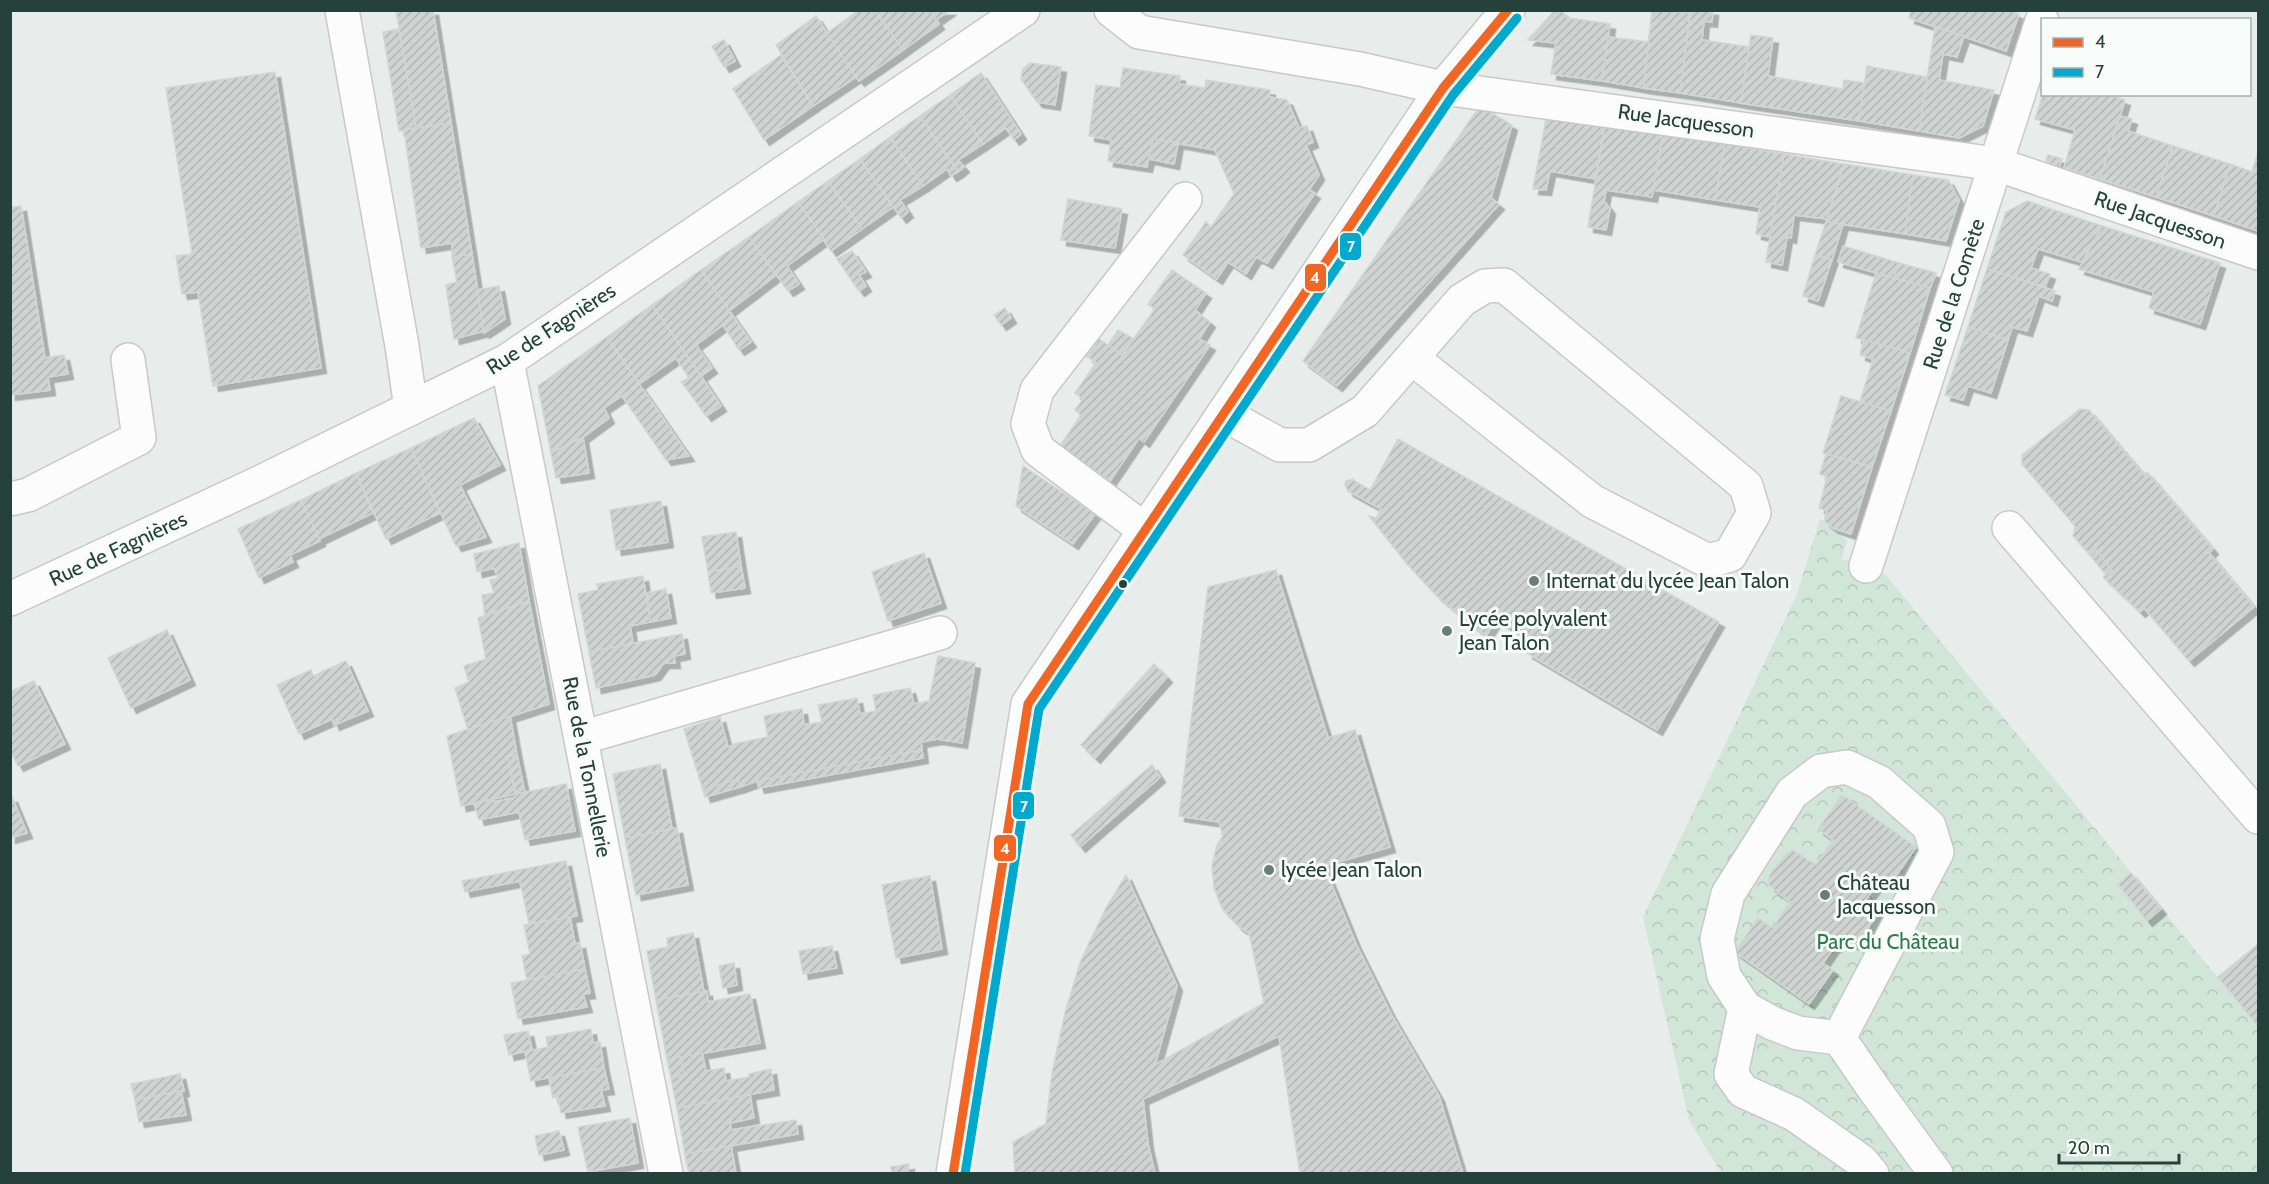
<svg xmlns="http://www.w3.org/2000/svg" width="2269" height="1184" font-family="Cabin,sans-serif">
	<defs>
		<pattern id="forest-crowns" width="20" height="18" patternUnits="userSpaceOnUse" patternTransform="scale(1.5)"><rect width="20" height="18" fill="#d1e6d8"/><path d="M2 6a3 3 0 1 1 6 0M12 15a3 3 0 1 1 6 0" fill="none" stroke="#b3c6ba"/></pattern>
		<pattern id="building-hatch" width="6" height="6" patternUnits="userSpaceOnUse" patternTransform="scale(1.5)"><rect width="6" height="6" fill="#cfd4d2"/><path d="M-1 1l2-2M0 6l6-6M5 7l2-2" fill="none" stroke="#b2b7b5"/></pattern>
		<filter id="shadow"><feDropShadow dx="5.5" dy="5.5" stdDeviation="0" flood-color="#0004"/></filter>
	</defs>
	<rect width="100%" height="100%" fill="#e8edeb"/>
	<path fill="url(#forest-crowns)" d="M1820 519 1847 541 1842 559 1886 575 2258 1026V1173H1721L1689 1120 1643 917 1797 594Z"/>
	<g fill="url(#building-hatch)" stroke="#d1d6d4" stroke-width="1.5" filter="url(#shadow)">
		<path d="M396 10H433L451 123 416 128Z"/>
		<path d="M859 10H875L903 50 859 81 826 34Z"/>
		<path d="M875 10H930L939 24 903 50Z"/>
		<path d="M930 10H950L936 20Z"/>
		<path d="M1555 10H1561L1568 18 1610 24 1602 81 1551 74 1556 43 1528 40Z"/>
		<path d="M1652 10 1690 13 1680 93 1643 88Z"/>
		<path d="M1691 10H1713L1712 22 1704 21 1702 40 1749 47 1741 103 1680 93Z"/>
		<path d="M1911 10H2008L2019 14 2006 51 1909 18Z"/>
		<path d="M816 16 856 77 813 106 776 45Z"/>
		<path d="M1935 27 1964 36 1957 57 1943 54 1939 80 1994 90 1983 126 1959 138 1919 131Z"/>
		<path d="M399 29 416 128 399 131 383 32Z"/>
		<path d="M1751 35 1773 38 1768 76 1843 89 1844 80 1865 83 1859 121 1741 103Z"/>
		<path d="M1608 37 1649 42 1643 88 1602 81Z"/>
		<path d="M724 40 735 61 724 67 712 46Z"/>
		<path d="M781 55 813 106 764 140 733 89Z"/>
		<path d="M1030 63 1061 67 1055 105 1037 102 1021 79 1023 69Z"/>
		<path d="M1867 66 1927 77 1919 131 1859 121Z"/>
		<path d="M1123 68 1180 76 1179 84 1205 88 1206 80 1270 90 1269 97 1287 100 1299 128 1307 126 1313 142 1306 145 1319 175 1309 190 1315 193 1267 263 1256 257 1246 274 1228 262 1217 279 1183 255 1206 222 1211 227 1234 194 1215 150 1153 139 1147 167 1108 161 1111 140 1089 136 1096 85 1120 88Z"/>
		<path d="M275 72 321 368 213 386 198 292 182 294 176 256 192 254 166 88Z"/>
		<path d="M981 73 1021 134 1014 140 1006 128 983 144 950 95Z"/>
		<path d="M2043 94H2106L2125 100 2100 179 2064 168 2075 130 2035 119Z"/>
		<path d="M950 95 983 144 958 160 964 167 958 172 920 116Z"/>
		<path d="M1480 106 1512 125 1491 198 1499 204 1337 386 1303 361Z"/>
		<path d="M1547 114 1605 124 1595 179 1550 171 1546 190 1533 189Z"/>
		<path d="M920 116 958 172 951 176 947 169 923 186 890 137Z"/>
		<path d="M2120 116 2132 119 2128 131 2173 146 2156 197 2100 179Z"/>
		<path d="M451 123 472 254 452 257V243L421 248 404 130Z"/>
		<path d="M1605 124 1663 134 1652 197 1606 190 1604 201 1610 209 1606 230 1588 227Z"/>
		<path d="M1663 134 1725 144 1715 200 1653 190Z"/>
		<path d="M890 137 923 186 900 200 908 212 901 218 860 159Z"/>
		<path d="M1153 139 1178 143 1174 164 1149 159Z"/>
		<path d="M1725 144 1784 154 1770 237 1756 234 1760 207 1715 200Z"/>
		<path d="M2173 146 2230 164 2214 216 2156 197Z"/>
		<path d="M2258 152V231L2214 216 2230 164 2252 172Z"/>
		<path d="M1784 154 1844 164 1827 219 1794 215 1791 238 1787 237 1782 265 1766 262Z"/>
		<path d="M2048 155 2062 159 2059 167 2046 162Z"/>
		<path d="M860 159 893 207 862 229 828 181Z"/>
		<path d="M1844 164 1913 175 1905 234 1826 222Z"/>
		<path d="M1913 175 1948 180 1959 200 1946 241 1905 234Z"/>
		<path d="M828 181 862 229 831 251 798 202Z"/>
		<path d="M1068 199 1122 209 1115 248 1061 240Z"/>
		<path d="M2027 201 2102 226 2082 262 2038 249 2031 268 2050 274 2045 287 1987 269 2006 212Z"/>
		<path d="M798 202 824 239 787 266 799 284 788 291 749 237Z"/>
		<path d="M21 206 45 358 64 355 68 374 48 377 50 390 10 395V208Z"/>
		<path d="M1826 222 1843 224 1832 260 1815 255Z"/>
		<path d="M2102 226 2220 263 2200 324 2149 308 2154 292 2079 269Z"/>
		<path d="M749 237 776 275 729 311 701 270Z"/>
		<path d="M1843 246 1899 263 1894 278 1838 262Z"/>
		<path d="M852 251 866 272 859 275 866 286 859 291 837 259Z"/>
		<path d="M472 254 484 331 454 339 446 285 457 282 452 257Z"/>
		<path d="M1815 255 1832 260 1818 301 1803 296Z"/>
		<path d="M1899 263 1936 273 1930 288 1894 278Z"/>
		<path d="M1987 269 2055 291 2052 301 2039 296 2027 331 2012 327 2008 340 1968 327Z"/>
		<path d="M701 270 751 342 739 350 723 325 696 345 712 368 701 376 652 305Z"/>
		<path d="M1172 270 1206 293 1195 310 1210 322 1199 339 1210 345 1144 442 1139 438 1110 481 1060 446 1081 415 1075 410 1083 399 1075 393 1096 363 1087 356 1099 339 1122 355 1155 309 1148 304Z"/>
		<path d="M1876 273 1930 288 1910 353 1856 338Z"/>
		<path d="M499 286 505 319 484 333 477 290Z"/>
		<path d="M652 305 701 376 686 388 681 382 689 378 676 358 639 384 607 337Z"/>
		<path d="M1005 308 1011 318 1001 325 994 315Z"/>
		<path d="M1968 327 2008 340 1991 393 1968 386 1963 400 1945 395Z"/>
		<path d="M1118 330 1134 339 1122 355 1108 345Z"/>
		<path d="M607 337 639 384 604 408 609 418 583 437 551 453 538 386Z"/>
		<path d="M1864 340 1910 353 1891 411 1860 402 1873 359 1860 355Z"/>
		<path d="M701 376 721 406 706 416 686 388Z"/>
		<path d="M639 384 656 408 689 456 666 460 622 396Z"/>
		<path d="M1841 396 1891 411 1872 467 1823 453Z"/>
		<path d="M2080 409 2089 410 2144 475 2147 472 2213 549 2209 553 2254 607 2189 661 2144 608 2140 612 2103 577 2112 570 2096 550 2090 555 2073 536 2075 526 2022 464V455Z"/>
		<path d="M474 418 500 465 460 485 486 537 456 546 411 448Z"/>
		<path d="M583 437 589 473 556 478 551 453Z"/>
		<path d="M1398 439 1719 622 1657 730 1527 653 1535 641 1496 619 1486 636 1437 596 1408 565 1369 516 1376 518 1381 509 1348 491 1345 485 1346 481 1352 479 1370 490Z"/>
		<path d="M411 448 440 513 386 539 356 473Z"/>
		<path d="M1826 454 1872 467 1851 534 1833 528 1824 521 1827 511 1819 508 1827 477 1820 474Z"/>
		<path d="M1023 466 1095 514 1073 544 1016 506Z"/>
		<path d="M356 473 373 513 319 539 301 500Z"/>
		<path d="M301 500 320 541 290 555 293 562 259 578 238 529Z"/>
		<path d="M661 501 668 542 616 550 610 510Z"/>
		<path d="M736 532 741 566 708 572 702 537Z"/>
		<path d="M519 543 529 601 485 615 482 595 494 593 490 580 498 578 494 568 477 572 474 554Z"/>
		<path d="M2096 550 2112 570 2106 575 2090 555Z"/>
		<path d="M924 553 941 603 888 621 872 572Z"/>
		<path d="M741 566 745 588 711 593 708 572Z"/>
		<path d="M1276 570 1328 738 1355 730 1390 847 1324 866 1356 944 1391 1014 1439 1096 1463 1174H1300L1279 1036 1143 1099 1148 1144 1155 1174H1030V1169L1022 1174H1015L1013 1142 1046 1124 1052 1073 1065 1013 1081 960 1106 908 1126 875 1177 986 1155 1065 1264 1003 1249 933 1238 926 1223 910 1214 888 1212 865 1217 845 1223 836 1219 822 1179 816 1208 587Z"/>
		<path d="M643 576 650 622 630 626 633 643 589 652 578 594 598 590 597 584Z"/>
		<path d="M666 589 671 618 650 622 647 593Z"/>
		<path d="M529 601 549 704 468 730 455 688 469 682 464 666 486 659 478 618Z"/>
		<path d="M167 630 190 680 131 708 108 658Z"/>
		<path d="M682 634 685 654 674 656 675 663H664L655 675 596 688 589 652Z"/>
		<path d="M938 656 975 663 962 743 937 739 921 742 922 750 757 781 740 787 738 779 703 790 684 729 720 717 728 747 733 746V744L768 737 764 716 802 709 804 725 822 722 818 705 857 698 860 714 876 711 873 695 910 688 914 704 929 701Z"/>
		<path d="M346 661 368 711 334 725 332 719 299 734 277 685 311 670 313 676Z"/>
		<path d="M1154 664 1167 677 1095 758 1081 745Z"/>
		<path d="M34 681 65 744 18 766 10 750V692Z"/>
		<path d="M510 716 517 755 508 757 515 794 461 806 447 736Z"/>
		<path d="M922 750 923 758 759 788 757 781Z"/>
		<path d="M517 755 525 793 516 794 508 757Z"/>
		<path d="M660 764 672 829 625 838 613 774Z"/>
		<path d="M1152 765 1160 777 1080 847 1071 835Z"/>
		<path d="M738 779 740 787 705 797 703 790Z"/>
		<path d="M566 784 575 831 525 840 519 812 479 820 474 803 493 799 494 802 516 797V794Z"/>
		<path d="M1842 795 1916 847 1892 882 1883 876 1865 901 1877 908V915L1857 944H1852L1841 937 1823 963 1833 970 1809 1004 1735 952 1758 918 1773 928 1790 902 1769 885V876L1786 854 1793 850 1816 865 1833 840 1818 829Z"/>
		<path d="M10 797H12L27 833 10 838Z"/>
		<path d="M677 828 688 885 636 895 625 838Z"/>
		<path d="M566 861 577 916 529 924 520 881 465 892 462 881Z"/>
		<path d="M2131 873 2161 909 2147 921 2118 884Z"/>
		<path d="M930 876 942 949 896 958 882 885Z"/>
		<path d="M570 917 575 944 580 943 585 969 527 980 522 956 530 954 524 925Z"/>
		<path d="M693 933 704 992 656 1000 647 951 668 947 667 938Z"/>
		<path d="M2258 944V1026L2218 977Z"/>
		<path d="M832 946 837 968 803 974 799 951Z"/>
		<path d="M734 963 737 985 723 988 719 966Z"/>
		<path d="M585 969 590 993 583 994 587 1007 518 1019 511 983Z"/>
		<path d="M707 991 708 1002 750 994 760 1043 667 1060 656 1000Z"/>
		<path d="M591 1029 593 1043 600 1042 604 1068 531 1081 525 1052 548 1047 546 1037Z"/>
		<path d="M528 1031 532 1050 509 1055 504 1035Z"/>
		<path d="M702 1053 706 1071 724 1068 726 1081 750 1077 749 1074 771 1069 774 1090 677 1108 671 1078 684 1074 680 1057Z"/>
		<path d="M680 1057 684 1074 671 1078 667 1060Z"/>
		<path d="M604 1068 609 1089 601 1090 605 1106 561 1113 558 1097 553 1098 549 1078Z"/>
		<path d="M180 1074 184 1091 135 1100 131 1084Z"/>
		<path d="M181 1091 186 1115 139 1122 135 1100Z"/>
		<path d="M750 1095 754 1118 730 1123 731 1130 796 1120 798 1134 685 1154 677 1108Z"/>
		<path d="M630 1118 638 1163 588 1172 578 1127Z"/>
		<path d="M559 1131 564 1150 539 1155 535 1136Z"/>
		<path d="M731 1146 736 1174H689L685 1154Z"/>
		<path d="M909 1164 907 1174H892L891 1167Z"/>
	</g>
	<g fill="none" stroke-linecap="round" stroke-linejoin="round">
		<g stroke="#c5cac8" stroke-width="36">
			<g id="minor">
				<path d="M342 10 402 346 411 408"/>
				<path d="M1111 10 1139 32 1360 69 1443 88 1996 164 2258 253"/>
				<path d="M507 361 666 1174"/>
				<path d="M1224 414 1280 445H1309L1365 411 1462 300 1485 286 1504 285 1746 486 1754 513 1730 555 1708 561 1592 501 1412 358"/>
				<path d="M10 499 28 495 139 438 128 360"/>
				<path d="M2009 528 2258 817"/>
				<path d="M1145 530 1038 450 1028 424 1037 390 1185 199"/>
				<path d="M1866 566 2042 21"/>
				<path d="M10 599 259 483 507 361 1023 10"/>
				<path d="M581 738 940 633"/>
				<path d="M1745 1008 1731 1074 1743 1091 1794 1114 1861 1161 1872 1174"/>
				<path d="M1839 1038 1937 852 1929 826 1879 782 1847 767 1821 771 1792 793 1728 894 1717 939 1724 976 1745 1008 1772 1023 1798 1033 1839 1038 1874 1089 1936 1174"/>
				<path d="M953 1174 1028 704 1443 88 1508 10"/>
			</g>
		</g>
		<use href="#minor" stroke="#fcfcfc" stroke-width="33"/>
		<g stroke="#f7fbf9" stroke-width="14">
			<path id="bus-1" d="M953 1174 1028 704 1443 88 1508 10"/>
		</g>
		<g stroke="#f7fbf9" stroke-width="14">
			<path id="bus-2" d="M965 1174 1039 709 1453 95 1517 18"/>
		</g>
		<use href="#bus-1" stroke="#f26522" stroke-width="9"/>
		<use href="#bus-2" stroke="#00a9ce" stroke-width="9"/>
	</g>
	<g fill="#697e78" stroke="#f7fbf9" stroke-width="2">
		<circle cx="1534" cy="581" r="6"/>
		<circle cx="1447" cy="631" r="6"/>
		<circle cx="1269" cy="870" r="6"/>
		<circle cx="1825" cy="895" r="6"/>
	</g>
	<circle fill="#24423a" stroke="#f7fbf9" stroke-width="2" cx="1123" cy="584" r="5"/>
	<g text-anchor="middle" stroke-width="6" stroke-linejoin="round" paint-order="stroke">
		<g font-size="21" fill="#24423a" stroke="#f7fbf9">
			<text transform="translate(1686 121) rotate(8)" y="7">Rue Jacquesson</text>
			<text transform="translate(2160 220) rotate(19)" y="7">Rue Jacquesson</text>
			<text transform="translate(1954 294) rotate(-72)" y="7">Rue de la Comète</text>
			<text transform="translate(551 329) rotate(-33)" y="7">Rue de Fagnières</text>
			<text transform="translate(118 549) rotate(-25)" y="7">Rue de Fagnières</text>
			<text transform="translate(587 767) rotate(79)" y="7">Rue de la Tonnellerie</text>
		</g>
		<g font-size="21" fill="#24423a" stroke="#f7fbf9" text-anchor="start">
			<text x="1546" y="588">Internat du lycée Jean Talon</text>
			<text x="1459" y="626">Lycée polyvalent<tspan x="1459" dy="24">Jean Talon</tspan></text>
			<text x="1281" y="877">lycée Jean Talon</text>
			<text x="1837" y="890">Château<tspan x="1837" dy="24">Jacquesson</tspan></text>
		</g>
		<g font-size="21" fill="#2d7a4b" stroke="#f7fbf9">
			<text x="1888" y="949">Parc du Château</text>
		</g>
	</g>
	<g stroke="#f7fbf9" stroke-width="2">
		<rect x="1339" y="232" width="23" height="29" rx="6" fill="#00a9ce"/>
		<rect x="1304" y="263" width="23" height="29" rx="6" fill="#f26522"/>
		<rect x="1012" y="791" width="23" height="29" rx="6" fill="#00a9ce"/>
		<rect x="993" y="834" width="24" height="28" rx="6" fill="#f26522"/>
	</g>
	<g font-size="16" text-anchor="middle" font-weight="bold" fill="#fff">
		<text x="1351" y="252">7</text>
		<text x="1315" y="283">4</text>
		<text x="1024" y="812">7</text>
		<text x="1005" y="854">4</text>
	</g>
	<rect width="2269" height="1184" fill="none" stroke="#24423a" stroke-width="24"/>
	<rect x="2041" y="18" width="210" height="78" fill="#f7fbf9" stroke="#a3b1ad" stroke-width="1.5"/>
	<rect x="2053" y="38" width="30" height="9" fill="#f26522" stroke="#a3b1ad" stroke-width="1.5"/>
	<text x="2095" y="48" font-size="18" fill="#24423a">4</text>
	<rect x="2053" y="68" width="30" height="9" fill="#00a9ce" stroke="#a3b1ad" stroke-width="1.5"/>
	<text x="2095" y="78" font-size="18" fill="#24423a">7</text>
	<path d="M2059 1154v9h120v-9" fill="none" stroke="#24423a" stroke-width="3"/>
	<text x="2068" y="1154" font-size="18" fill="#24423a" stroke="#f7fbf9" stroke-width="4.5" paint-order="stroke">20 m</text>
</svg>
